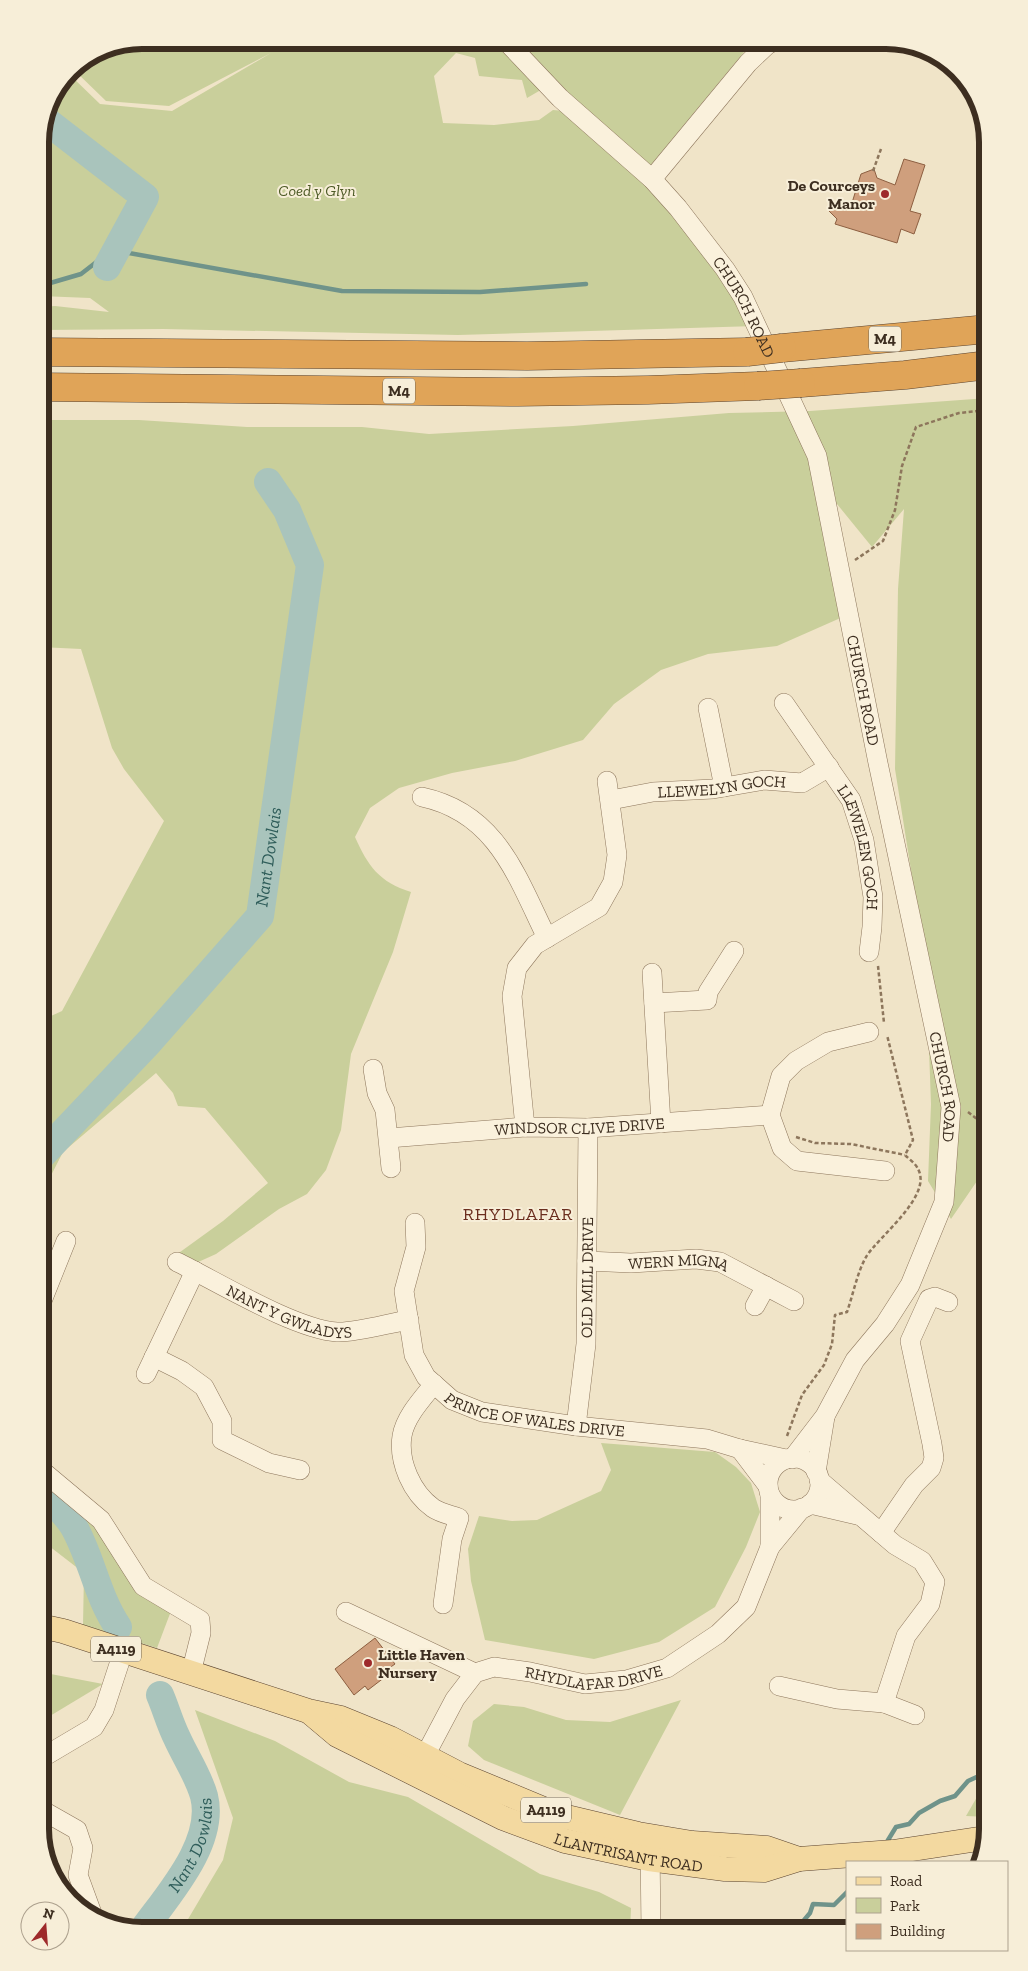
<svg xmlns="http://www.w3.org/2000/svg" width="1028" height="1971" font-family="'Zilla Slab',serif">
	<rect width="100%" height="100%" fill="#f0e4c8"/>
	<g fill="#c9cf9b">
		<path d="M142 40H505L542 79 539 91 527 98 522 80 479 76 475 58 456 53 434 76 443 123 494 125 539 120 553 110 564 111 644 172 756 326 458 335 163 329 40 330V307L55 306 109 312 90 298 40 296V135L48 103 68 73 100 104 172 111 271 53 169 106 106 101 72 68 103 48Z"/>
		<path d="M517 40H754L650 166 599 124Z"/>
		<path d="M988 398V1165L951 1219 928 1181 931 1104 926 965 895 769 898 589 904 509 872 547 837 504 823 519 845 616 777 646 708 654 661 670 614 704 583 740 515 761 452 773 399 788 370 808 355 837C368 866 379 882 411 892L393 952 351 1054 341 1130 326 1170 307 1194 279 1209 216 1254 185 1268 176 1255 223 1221 268 1183 205 1108 178 1106 173 1093 156 1073 63 1152 40 1197V1021L62 1011 164 821 124 769 112 748 81 649 40 647V420H139L247 427H362L429 434 573 426 729 413 810 411Z"/>
		<path d="M601 1443 715 1452 736 1467 751 1483 760 1512 746 1547 715 1607 659 1642 594 1659 485 1640 471 1581 468 1549 479 1516 512 1521 537 1520 601 1491 611 1470Z"/>
		<path d="M40 1475 94 1527 144 1598 171 1611 157 1648 83 1625 84 1573 40 1539Z"/>
		<path d="M40 1672 103 1684 40 1722Z"/>
		<path d="M681 1700 620 1815 484 1760 468 1746 473 1721 494 1704 524 1707 566 1720 610 1722Z"/>
		<path d="M195 1710 275 1741 349 1782 408 1797 540 1874 599 1892 631 1908 630 1931H181L223 1860 233 1818Z"/>
		<path d="M988 1778V1817L966 1816Z"/>
	</g>
	<path fill="#a9c4bc" stroke="#6f938a" d="M40 1724 47 1727 51 1735 48 1741 40 1747Z"/>
	<g fill="none" stroke-linecap="round" stroke-linejoin="round">
		<g stroke="#6f938a" stroke-width="4.5">
			<path d="M40 286 81 274 112 250 342 291 480 292 586 284"/>
			<path d="M885 1845 896 1827 909 1824 919 1813 940 1801 955 1796 968 1781 981 1775 988 1777"/>
			<path d="M795 1931 810 1913 813 1904 834 1905 847 1892"/>
		</g>
		<g stroke="#a9c4bc" stroke-width="28">
			<path d="M44 119 145 197 107 267"/>
			<path id="s1" d="M40 1157 149 1042 260 916 310 565 287 510 268 482"/>
			<path d="M40 1489C51 1501 66 1513 74 1527 92 1559 97 1596 118 1627"/>
			<path id="s2" d="M142 1931C167 1896 216 1843 204 1796 198 1775 186 1758 177 1738 170 1724 166 1709 160 1695"/>
		</g>
	</g>
	<g fill="#cf9f7d" stroke="#8d5f41">
		<path d="M904 159 925 165 910 211 921 214 914 234 901 229 897 243 835 224 837 219 829 211 841 207 842 203 851 206 861 174 874 169 877 178 895 185Z"/>
		<path d="M375 1638 395 1664 382 1673 385 1677 368 1690 365 1686 354 1695 335 1669Z"/>
	</g>
	<g fill="none" stroke-linecap="round" stroke-linejoin="round">
		<g stroke="#8d765c" stroke-width="20">
			<g id="minor">
				<path id="s3" d="M505 40 560 98 652 179 678 208 725 269 743 297 817 456 878 763 951 1107 944 1202 910 1285 885 1324 855 1360 825 1416 792 1459"/>
				<path d="M652 179 748 63 767 45 776 40"/>
				<path id="s4" d="M784 703 851 800 864 840 873 897 872 927 869 952"/>
				<path d="M708 708 724 787"/>
				<path d="M422 797C497 813 517 877 547 938"/>
				<path id="s5" d="M611 800 653 792 713 789 764 780 802 783 829 767"/>
				<path d="M652 973 661 1123"/>
				<path d="M654 1003 707 1000 708 992 734 951"/>
				<path d="M869 1032 828 1042 796 1061 781 1076 770 1115 782 1148 797 1161 885 1171"/>
				<path d="M373 1069 377 1093 385 1110 391 1168"/>
				<path d="M525 1127 512 996 517 968 535 945 599 907 613 882 617 855 607 781"/>
				<path id="s6" d="M389 1138 525 1127 588 1128 770 1115"/>
				<path id="s7" d="M415 1223 416 1247 404 1291 414 1355 426 1377 452 1400 482 1412 576 1426 707 1439 740 1449 786 1459"/>
				<path id="s8" d="M587 1261 631 1263 696 1259 720 1262 794 1301"/>
				<path id="s9" d="M177 1262C218 1282 294 1329 337 1332 356 1333 389 1323 409 1320"/>
				<path d="M40 1306 66 1241"/>
				<path d="M755 1306 766 1286"/>
				<path d="M154 1357 182 1371 204 1387 222 1421V1440L269 1463 300 1470"/>
				<path d="M146 1374 195 1271"/>
				<path d="M434 1384C422 1399 405 1417 402 1436 398 1462 412 1493 433 1508 440 1513 451 1515 459 1518L452 1539 443 1604"/>
				<path id="s10" d="M576 1426 586 1344 588 1128"/>
				<path d="M740 1449 768 1486"/>
				<circle cx="794" cy="1484" r="26"/>
				<path d="M40 1469 101 1520 143 1586 200 1620 201 1633 191 1673"/>
				<path d="M816 1472 825 1417"/>
				<path d="M819 1480 895 1545 922 1561 935 1582 930 1604 906 1636 884 1703"/>
				<path d="M810 1504 857 1515"/>
				<path d="M881 1533 914 1485 931 1468 934 1458 932 1444 910 1341 929 1299 935 1297 948 1302"/>
				<path d="M770 1547V1495"/>
				<path d="M346 1612 475 1673"/>
				<path d="M779 1686 837 1699 884 1703 915 1715"/>
				<path d="M40 1759 94 1727 104 1710 123 1652"/>
				<path id="s11" d="M419 1767 455 1699 475 1673 494 1667 530 1672 585 1684 626 1680 667 1668 718 1634 746 1607 770 1547 802 1508"/>
				<path d="M40 1809 77 1830 83 1848 78 1875 93 1916"/>
				<path d="M650 1845 651 1931"/>
			</g>
		</g>
		<g stroke="#5b4430" stroke-width="25">
			<g id="major">
				<path d="M40 1626 63 1631 308 1711 341 1718 390 1738 459 1774 558 1815 638 1834 692 1843 767 1848 799 1859"/>
				<path id="s12" d="M312 1714 337 1735 503 1818 565 1841 649 1859 725 1869 764 1870 799 1859 893 1852 985 1838"/>
			</g>
		</g>
		<g stroke="#5b4430" stroke-width="29">
			<g id="highway">
				<path d="M782 348 988 329"/>
				<path d="M40 352 527 356 747 352"/>
				<path d="M801 383 905 375 988 365"/>
				<path d="M40 387 518 392 648 390 758 386"/>
			</g>
		</g>
		<g stroke="#8d765c" stroke-width="2.5" stroke-dasharray="4 2.5" stroke-linecap="butt">
			<path d="M873 171 881 149"/>
			<path d="M855 560 883 541 895 510 902 466 916 427 959 413 988 410"/>
			<path d="M878 966 884 1023"/>
			<path d="M968 1112 981 1122 988 1120"/>
			<path d="M796 1137 815 1143 851 1144 905 1155"/>
			<path d="M787 1436 802 1395 824 1365 832 1344 835 1315 847 1312C853 1295 857 1273 866 1257 878 1237 933 1196 918 1169 916 1164 909 1159 905 1155L913 1140 887 1035"/>
		</g>
		<use href="#minor" stroke="#faf1dc" stroke-width="19"/>
		<use href="#major" stroke="#f3d9a0" stroke-width="24"/>
		<use href="#highway" stroke="#e0a458" stroke-width="28"/>
		<g stroke="#5b4430" stroke-width="29" stroke-linecap="butt">
			<g id="highway-bridge">
				<path d="M747 352 782 348"/>
				<path d="M758 386 801 383"/>
			</g>
		</g>
		<use href="#highway-bridge" stroke="#e0a458" stroke-width="28"/>
	</g>
	<g fill="#9e2a2b" stroke="#f7eed8" stroke-width="2">
		<circle cx="885" cy="194" r="5"/>
		<circle cx="368" cy="1663" r="5"/>
	</g>
	<g text-anchor="middle" stroke-width="4" stroke-linejoin="round" paint-order="stroke">
		<g fill="#f7eed8" stroke="#756857" stroke-width="1">
			<rect x="869" y="326.5" width="32" height="25" rx="4"/>
			<rect x="383" y="378.5" width="32" height="25" rx="4"/>
			<rect x="91" y="1636.5" width="50" height="25" rx="4"/>
			<rect x="521" y="1797.5" width="50" height="25" rx="4"/>
		</g>
		<g font-size="15" font-weight="bold" fill="#3d2e20">
			<text x="885" y="344">M4</text>
			<text x="399" y="396">M4</text>
			<text x="116" y="1654">A4119</text>
			<text x="546" y="1815">A4119</text>
		</g>
		<g font-size="16" font-weight="bold" fill="#3d2e20" stroke="#f7eed8" text-anchor="end">
			<text x="875" y="191">De Courceys<tspan x="875" dy="18">Manor</tspan></text>
			<text x="378" y="1660" text-anchor="start">Little Haven<tspan x="378" dy="18">Nursery</tspan></text>
		</g>
		<g font-size="16" font-style="italic" fill="#4d5a26" stroke="#f7eed8">
			<text x="317" y="196">Coed y Glyn</text>
		</g>
		<g font-size="16" fill="#3d2e20" stroke="#f7eed8">
			<text dy="6" stroke="none"><textPath href="#s3" startOffset="361">CHURCH ROAD</textPath></text>
			<text dy="6" stroke="none"><textPath href="#s3" startOffset="766">CHURCH ROAD</textPath></text>
			<text dy="6" stroke="none"><textPath href="#s5" startOffset="112">LLEWELYN GOCH</textPath></text>
			<text dy="6" stroke="none"><textPath href="#s4" startOffset="166">LLEWELEN GOCH</textPath></text>
			<text dy="6" stroke="none"><textPath href="#s3" startOffset="1171">CHURCH ROAD</textPath></text>
			<text dy="6" stroke="none"><textPath href="#s6" startOffset="191">WINDSOR CLIVE DRIVE</textPath></text>
			<text dy="6" stroke="none"><textPath href="#s8" startOffset="92">WERN MIGNA</textPath></text>
			<text dy="6" stroke="none"><textPath href="#s10" startOffset="149">OLD MILL DRIVE</textPath></text>
			<text dy="6" stroke="none"><textPath href="#s9" startOffset="124">NANT Y GWLADYS</textPath></text>
			<text dy="6" stroke="none"><textPath href="#s7" startOffset="279">PRINCE OF WALES DRIVE</textPath></text>
			<text dy="6" stroke="none"><textPath href="#s11" startOffset="231">RHYDLAFAR DRIVE</textPath></text>
			<text dy="6" stroke="none"><textPath href="#s12" startOffset="349">LLANTRISANT ROAD</textPath></text>
		</g>
		<g font-size="18" font-style="italic" fill="#2f5d5a" stroke="#f7eed8">
			<text dy="6" stroke="none"><textPath href="#s1" startOffset="386">Nant Dowlais</textPath></text>
			<text dy="6" stroke="none"><textPath href="#s2" startOffset="101">Nant Dowlais</textPath></text>
		</g>
		<g font-size="18" letter-spacing="1" fill="#6b2e1e" stroke="#f7eed8">
			<text x="518" y="1220">RHYDLAFAR</text>
		</g>
	</g>
	<path d="M0 0H1028V1971H0ZM142 49H886A93 93 0 0 1 979 142V1829A93 93 0 0 1 886 1922H142A93 93 0 0 1 49 1829V142A93 93 0 0 1 142 49Z" fill="#f7eed8" fill-rule="evenodd"/>
	<path fill="none" stroke="#3d2e20" stroke-width="6" d="M142 49H886A93 93 0 0 1 979 142V1829A93 93 0 0 1 886 1922H142A93 93 0 0 1 49 1829V142A93 93 0 0 1 142 49Z"/>
	<rect x="846" y="1861" width="162" height="90" fill="#f7eed8" stroke="#ada18e"/>
	<rect x="856" y="1877" width="25" height="8" fill="#f3d9a0" stroke="#ada18e"/>
	<text x="890" y="1886" font-size="15" fill="#3d2e20">Road</text>
	<rect x="856" y="1898" width="25" height="15" fill="#c9cf9b" stroke="#ada18e"/>
	<text x="890" y="1911" font-size="15" fill="#3d2e20">Park</text>
	<rect x="856" y="1924" width="25" height="15" fill="#cf9f7d" stroke="#ada18e"/>
	<text x="890" y="1936" font-size="15" fill="#3d2e20">Building</text>
	<g transform="translate(45 1926) rotate(17)"><circle r="24" fill="#f7eed8" stroke="#ada18e"/>
	<path d="M0-4L9 19L0 12L-9 19Z" fill="#9e2a2b"/>
	<text y="-8" font-size="14" font-weight="bold" text-anchor="middle" fill="#3d2e20">N</text>
	</g>
</svg>
